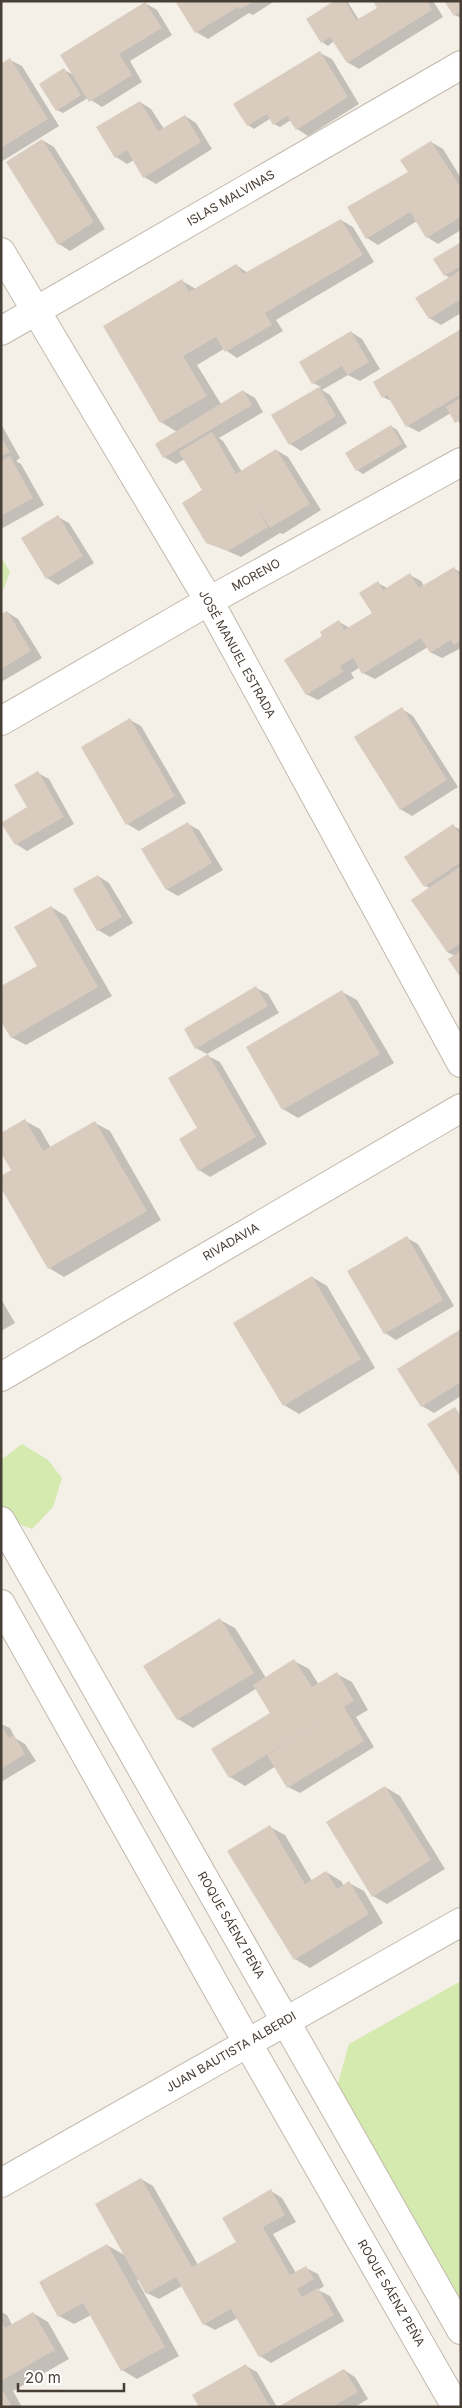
<svg xmlns="http://www.w3.org/2000/svg" width="462" height="2408" font-family="Inter,sans-serif">
	<rect width="100%" height="100%" fill="#f4efe7"/>
	<g fill="#d5eaae">
		<path d="M1 557 10 572 4 588 1 590Z"/>
		<path d="M22 1444 48 1460 62 1478 53 1507 32 1529 5 1519 1 1510V1460Z"/>
		<path d="M461 1981V2311L334 2097 349 2044Z"/>
	</g>
	<g fill="#0003">
		<path d="M177 1H275L253 15 249 13 208 39 196 32Z"/>
		<path d="M336 1H347L359 20 379 8 375 1H433L443 17 359 69 347 62 334 41 328 46 322 42Z"/>
		<path d="M461 1V18L455 15Z"/>
		<path d="M145 3 157 10 172 35 130 61 142 82 102 107 88 98 63 113 57 110 64 70 74 75Z"/>
		<path d="M320 53 332 59 359 104 308 136 297 129 291 120 280 127 274 124 271 118 254 129 248 125Z"/>
		<path d="M10 60 22 66 59 126 1 162V65Z"/>
		<path d="M140 102 151 109 164 129 185 116 196 123 212 149 156 184 144 177 134 160 127 164 116 157Z"/>
		<path d="M42 140 54 147 105 229 70 251 59 244Z"/>
		<path d="M431 142 443 149 461 178V230L438 244 427 237 417 221 378 245 367 238Z"/>
		<path d="M341 220 353 227 374 262 276 320 283 331 237 358 224 349 197 365 221 404 243 391 255 398 263 412 219 438 223 441 242 472 276 450 288 457 321 510 283 534 280 533 241 557 207 542 204 490 185 459 176 464 164 457 156 444 177 432 161 422 105 327 182 281 196 289 236 265 248 273Z"/>
		<path d="M461 243V313L441 325 429 318 450 278 445 275Z"/>
		<path d="M461 330V424L451 413 419 432 407 426 391 399 389 400 383 397Z"/>
		<path d="M351 332 362 339 380 369 360 381 348 375 322 390 330 395 347 423 301 451 290 444 273 416 321 387 313 383Z"/>
		<path d="M1 424 20 458 16 461 21 464 44 505 1 529Z"/>
		<path d="M391 426 397 430 407 447 363 474 357 470Z"/>
		<path d="M58 517 69 523 94 563 58 585 47 578Z"/>
		<path d="M454 569 461 572V648L442 658 430 652 428 647 375 679 363 673 360 667 351 673 354 678 318 700 306 694 324 637 339 622 350 628 374 614 378 583 387 588 410 575 421 581 424 586Z"/>
		<path d="M7 612 18 619 42 658 1 682V616Z"/>
		<path d="M402 709 413 716 458 787 412 816 400 809Z"/>
		<path d="M130 720 141 726 186 803 139 831 127 824Z"/>
		<path d="M38 773 49 779 74 824 27 851 16 844 29 808Z"/>
		<path d="M188 824 199 830 223 870 178 896 166 889Z"/>
		<path d="M453 826 461 830V976L455 956 447 952 430 888 425 886Z"/>
		<path d="M98 876 109 883 133 923 110 937 98 930Z"/>
		<path d="M51 907 66 916 112 996 26 1045 11 1037 39 966Z"/>
		<path d="M256 988 268 994 279 1013 207 1054 196 1048Z"/>
		<path d="M342 992 357 1000 394 1063 298 1118 283 1109 247 1047Z"/>
		<path d="M208 1056 220 1062 267 1144 210 1177 199 1170V1129Z"/>
		<path d="M25 1121 40 1129 51 1148 95 1123 110 1131 161 1220 64 1277 49 1268 13 1171Z"/>
		<path d="M407 1238 418 1244 454 1306 396 1340 385 1333Z"/>
		<path d="M312 1277 327 1286 375 1368 299 1414 284 1405Z"/>
		<path d="M1 1299 15 1323 1 1331Z"/>
		<path d="M461 1330V1396L434 1413 422 1406 399 1370Z"/>
		<path d="M220 1620 235 1628 266 1678 294 1661 309 1669 319 1685 337 1674 352 1682 368 1710 356 1717 374 1747 300 1793 288 1787 276 1766 245 1786 230 1777 272 1714 257 1688 193 1728 178 1719Z"/>
		<path d="M1 1724 10 1728 15 1738 25 1744 36 1761 1 1782Z"/>
		<path d="M385 1787 400 1796 445 1869 387 1904 373 1896Z"/>
		<path d="M270 1827 285 1835 312 1881 326 1872 341 1881 344 1886 349 1883 364 1891 383 1923 310 1968 295 1959Z"/>
		<path d="M141 2179 153 2186 198 2265 237 2243 271 2191 282 2198 296 2222 273 2234 296 2273 306 2268 318 2274 324 2286 318 2290 330 2296 344 2321 271 2363 260 2356 238 2318 215 2330 204 2324 182 2286 159 2299 147 2293 139 2279 137 2280 179 2356 137 2379 122 2370 91 2315 74 2324 59 2316 107 2245 126 2256Z"/>
		<path d="M1 2312 7 2315 12 2325 33 2313 48 2322 69 2359 13 2391 22 2407H1Z"/>
		<path d="M246 2366 257 2372 277 2407H200Z"/>
		<path d="M344 2370 355 2377 368 2399 355 2407H280Z"/>
	</g>
	<g fill="#d9ccbf">
		<path d="M175 1H254L240 9 238 7 195 33Z"/>
		<path d="M334 1H345L356 20 377 8 373 1H427L432 10 347 63 330 37 321 43 306 19Z"/>
		<path d="M444 1H461V11L454 16Z"/>
		<path d="M145 2 162 28 119 54 132 75 89 102 60 55Z"/>
		<path d="M320 51 348 97 296 130 287 116 273 125 267 114 247 126 233 104Z"/>
		<path d="M10 58 48 119 1 148V64Z"/>
		<path d="M64 68 81 95 56 111 39 84Z"/>
		<path d="M140 101 158 131 185 115 201 142 143 178 127 150 115 158 96 127Z"/>
		<path d="M42 139 94 222 58 245 6 162Z"/>
		<path d="M431 141 461 188V217L426 238 410 212 366 239 347 207 408 172 400 160Z"/>
		<path d="M341 219 363 255 265 313 272 325 225 352 216 337 183 356 207 396 160 423 103 326 182 279 189 292 236 264 243 274Z"/>
		<path d="M461 242V266L444 276 433 259Z"/>
		<path d="M461 270V299L429 319 415 298Z"/>
		<path d="M461 329V394L406 427 387 395 382 398 373 382Z"/>
		<path d="M351 331 369 362 347 375 342 366 312 384 299 362Z"/>
		<path d="M319 387 336 416 289 445 271 415Z"/>
		<path d="M243 390 252 405 163 458 155 444Z"/>
		<path d="M461 398V419L455 423 446 407Z"/>
		<path d="M391 425 402 444 356 471 345 453Z"/>
		<path d="M212 432 236 474 276 449 310 504 270 528 256 505 268 527 228 551 206 543 182 503 202 490 179 452Z"/>
		<path d="M1 437 10 452 1 456Z"/>
		<path d="M10 456 33 498 1 516V461Z"/>
		<path d="M58 515 83 556 46 579 21 538Z"/>
		<path d="M454 567 461 578V641L454 645 451 640 430 653 421 638 362 674 353 658 340 666 343 672 306 695 284 660 322 636 320 632 339 620 344 630 372 613 359 593 378 581 383 590 410 573 419 588Z"/>
		<path d="M7 611 31 651 1 669V614Z"/>
		<path d="M402 707 447 780 400 810 354 737Z"/>
		<path d="M130 718 175 796 126 825 81 747Z"/>
		<path d="M38 771 64 817 15 845 1 823 27 807 14 785Z"/>
		<path d="M188 822 212 863 166 890 141 849Z"/>
		<path d="M453 824 461 836V862L424 887 404 857Z"/>
		<path d="M461 866V943L447 952 411 900Z"/>
		<path d="M98 875 122 917 97 931 73 889Z"/>
		<path d="M51 906 98 987 11 1038 1 1022V986L37 966 14 927Z"/>
		<path d="M461 951V978L448 959Z"/>
		<path d="M256 986 268 1006 195 1049 184 1029Z"/>
		<path d="M342 990 380 1054 282 1110 246 1047Z"/>
		<path d="M208 1054 256 1137 198 1171 179 1139 197 1128 168 1078Z"/>
		<path d="M25 1119 43 1151 95 1121 147 1211 48 1269 1 1188V1176L11 1170 1 1153V1133Z"/>
		<path d="M407 1236 443 1300 384 1334 347 1271Z"/>
		<path d="M312 1276 361 1359 283 1406 233 1323Z"/>
		<path d="M461 1329V1382L421 1407 397 1369Z"/>
		<path d="M455 1407 461 1416V1478L427 1424Z"/>
		<path d="M220 1618 254 1673 177 1720 143 1666Z"/>
		<path d="M294 1659 312 1687 337 1672 354 1701 344 1707 364 1741 287 1788 267 1755 334 1713 229 1778 211 1749 270 1713 253 1685Z"/>
		<path d="M1 1726 9 1738 14 1735 25 1754 1 1769Z"/>
		<path d="M385 1786 431 1860 372 1897 326 1822Z"/>
		<path d="M270 1825 305 1884 326 1871 337 1889 349 1881 369 1914 294 1960 227 1851Z"/>
		<path d="M141 2178 192 2267 236 2242 222 2218 271 2189 285 2215 263 2227 290 2275 306 2266 314 2279 297 2289 302 2297 318 2288 334 2315 259 2357 231 2309 203 2325 176 2277 146 2294 95 2204Z"/>
		<path d="M107 2244 165 2347 121 2371 83 2303 58 2317 39 2282Z"/>
		<path d="M33 2312 55 2350 1 2381V2322L5 2328Z"/>
		<path d="M246 2364 270 2407H199L192 2395Z"/>
		<path d="M344 2369 358 2392 332 2407H278Z"/>
		<path d="M1 2387 12 2407H1Z"/>
	</g>
	<g fill="none" stroke-linecap="round" stroke-linejoin="round">
		<g stroke="#c3b8ac" stroke-width="30">
			<g id="minor">
				<path d="M1 252 209 601 461 1063"/>
				<path d="M1 331 461 65"/>
				<path d="M1 721 209 601 461 462"/>
				<path d="M1 1377 461 1108"/>
				<path d="M1 1521 461 2330"/>
				<path d="M1 1604 247 2042 456 2407"/>
				<path d="M1 2183 461 1922"/>
			</g>
		</g>
		<use href="#minor" stroke="#fff" stroke-width="28"/>
	</g>
	<g text-anchor="middle" stroke-width="5" stroke-linejoin="round" paint-order="stroke">
		<g font-size="12" fill="#473e35" stroke="#fff">
			<text transform="translate(231 198) rotate(-30)" y="4">ISLAS MALVINAS</text>
			<text transform="translate(256 575) rotate(-29)" y="4">MORENO</text>
			<text transform="translate(237 654) rotate(61)" y="4">JOSÉ MANUEL ESTRADA</text>
			<text transform="translate(231 1242) rotate(-30)" y="4">RIVADAVIA</text>
			<text transform="translate(231 1925) rotate(60)" y="4">ROQUE SÁENZ PEÑA</text>
			<text transform="translate(231 2052) rotate(-30)" y="4">JUAN BAUTISTA ALBERDI</text>
			<text transform="translate(391 2293) rotate(60)" y="4">ROQUE SÁENZ PEÑA</text>
		</g>
	</g>
	<rect width="462" height="2408" fill="none" stroke="#473e35" stroke-width="5"/>
	<path d="M18 2383v8h106v-8" fill="none" stroke="#473e35" stroke-width="2.5"/>
	<text x="25" y="2383" font-size="15" fill="#473e35" stroke="#ffffff" stroke-width="4" paint-order="stroke">20 m</text>
</svg>
